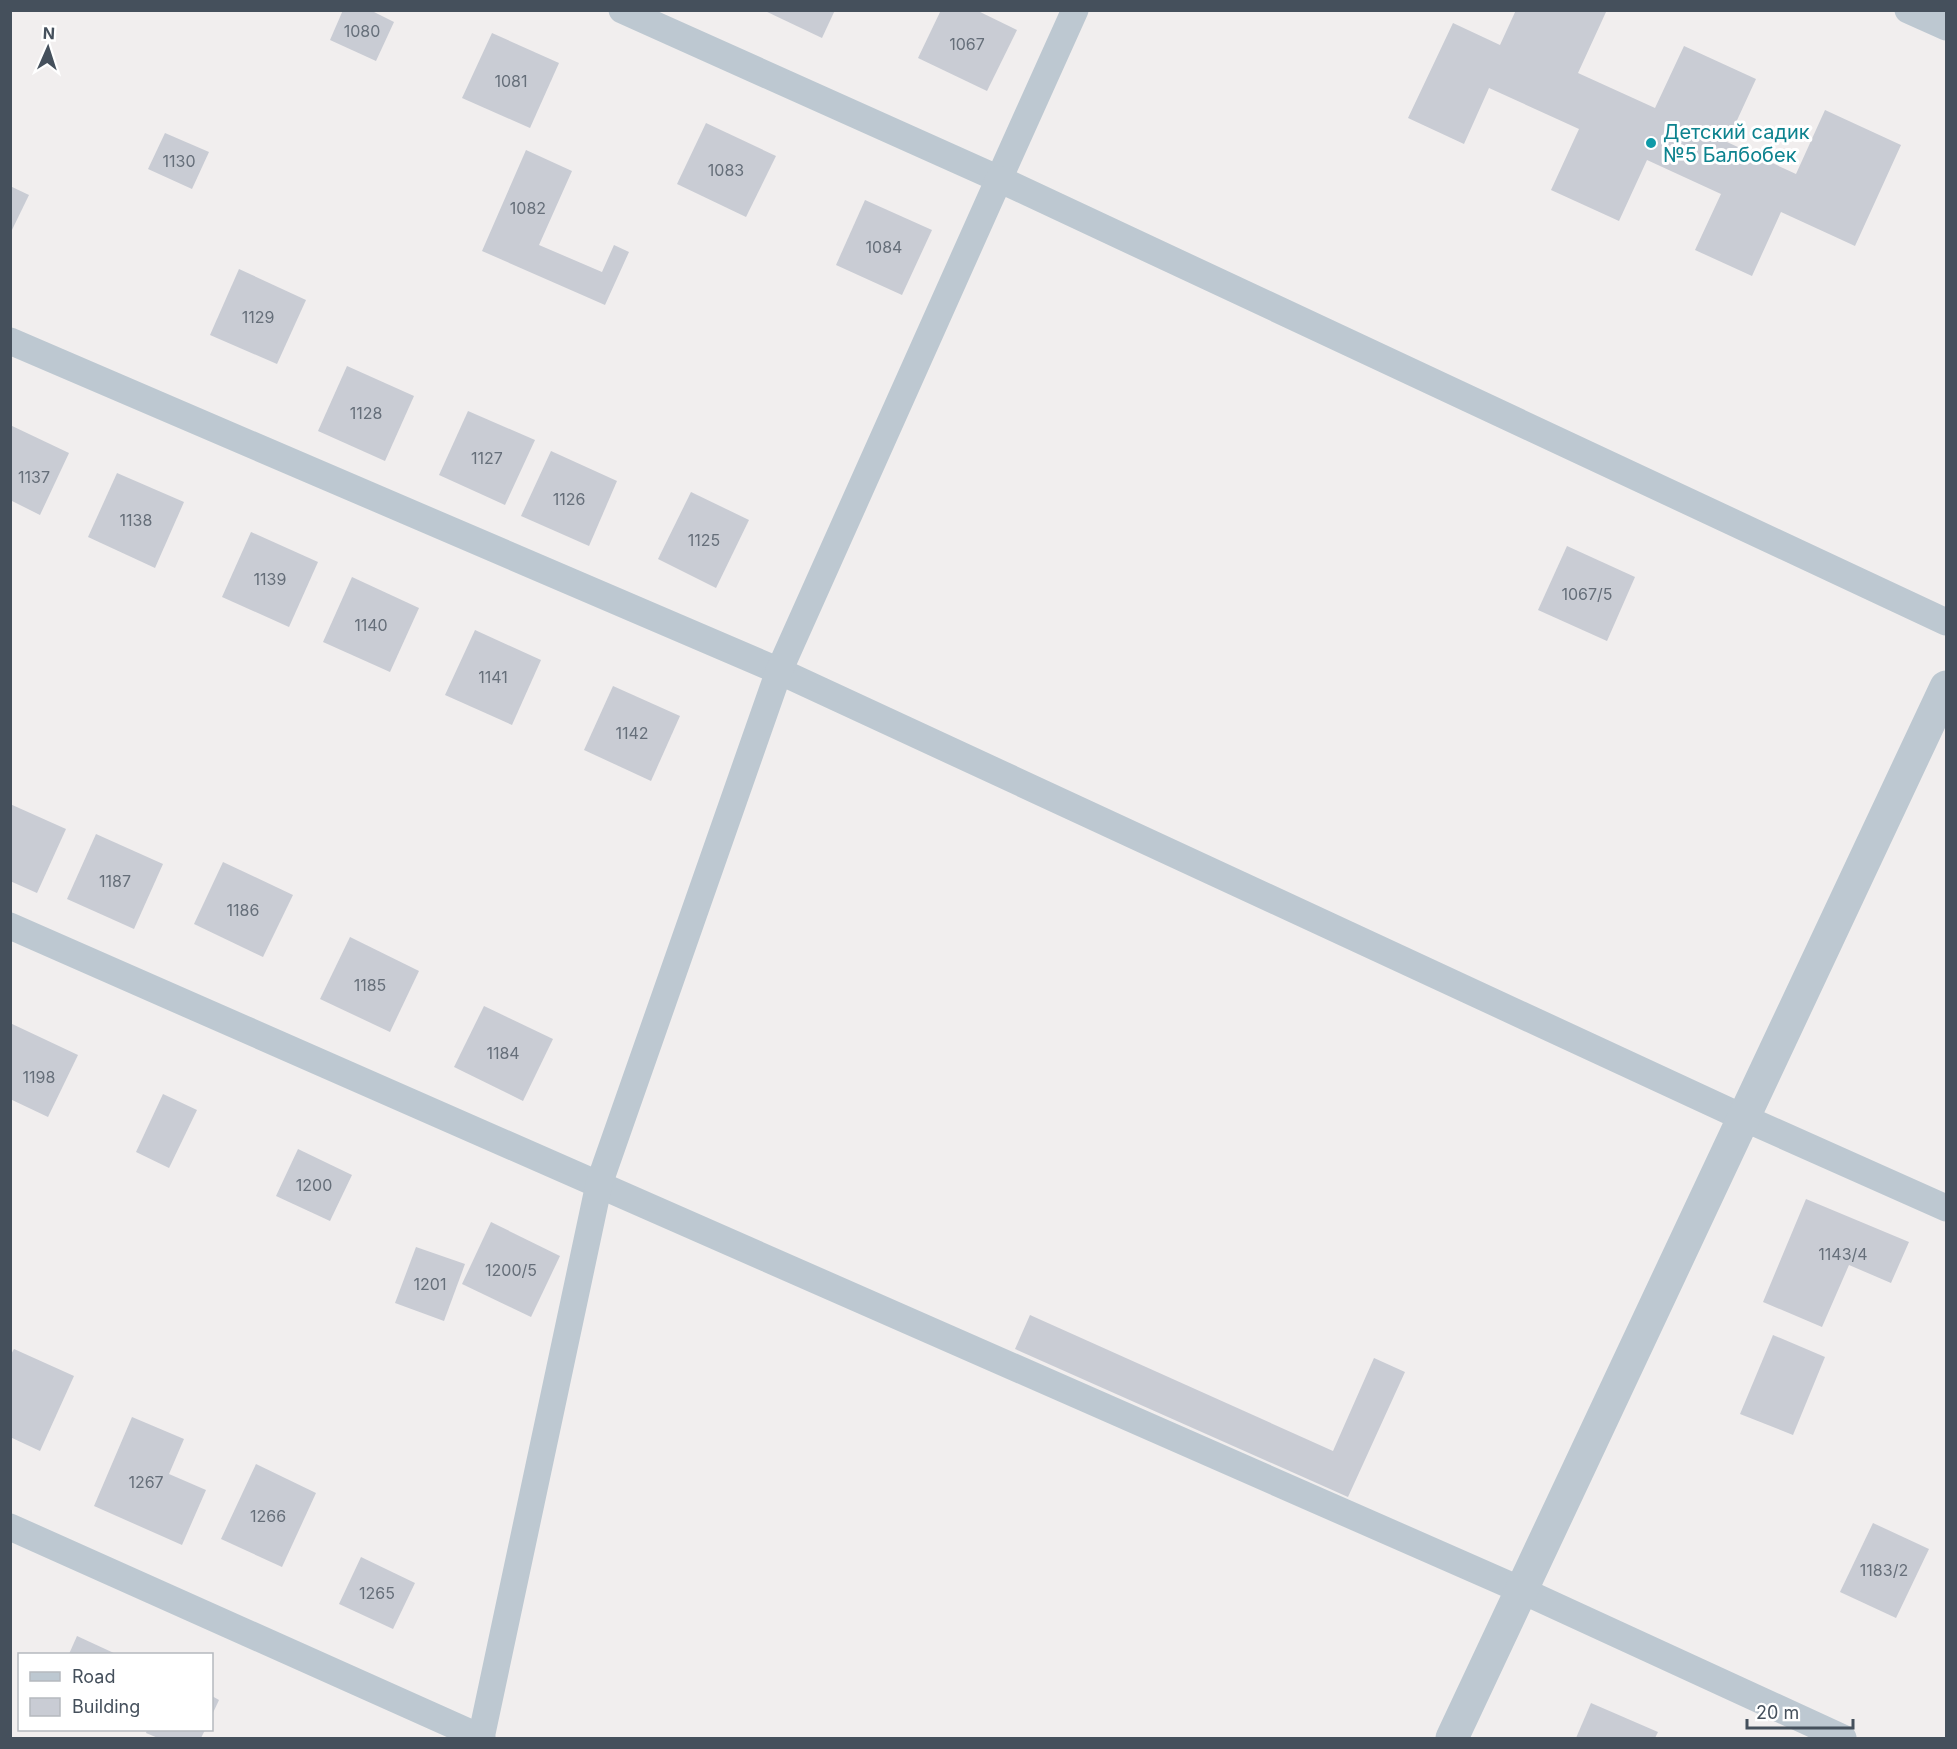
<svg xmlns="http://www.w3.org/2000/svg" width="1957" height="1749" font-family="Inter,sans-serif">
	<rect width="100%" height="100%" fill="#f1eeee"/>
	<g fill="#c9ccd4">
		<path d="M343 10H370L394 22 376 61 330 40Z"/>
		<path d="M763 10H835L822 38Z"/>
		<path d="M941 10H976L1017 30 987 91 918 58Z"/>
		<path d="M1516 10H1603L1606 12 1578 73 1655 108 1684 46 1756 79 1727 142 1796 174 1825 110 1901 145 1855 246 1781 212 1752 276 1695 250 1721 194 1647 160 1619 221 1551 190 1579 129 1489 88 1464 144 1408 118 1453 23 1500 45Z"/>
		<path d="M492 33 559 63 530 128 462 98Z"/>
		<path d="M706 123 776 156 746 217 677 184Z"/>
		<path d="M165 133 209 152 192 189 148 169Z"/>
		<path d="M526 150 572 171 539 245 602 272 614 245 629 252 605 305 482 251Z"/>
		<path d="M10 186 29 195 10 234Z"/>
		<path d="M865 200 932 230 902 295 836 265Z"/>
		<path d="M239 269 306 300 277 364 210 335Z"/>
		<path d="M347 366 414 396 385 461 318 431Z"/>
		<path d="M468 411 535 440 505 505 439 475Z"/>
		<path d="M10 425 69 453 40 515 10 500Z"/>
		<path d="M551 451 617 481 589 546 521 516Z"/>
		<path d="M117 473 184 502 155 568 88 537Z"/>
		<path d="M691 492 749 520 716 588 658 559Z"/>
		<path d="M251 532 318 562 289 627 222 597Z"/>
		<path d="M1567 546 1635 577 1607 641 1538 610Z"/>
		<path d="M352 577 419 608 390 672 323 642Z"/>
		<path d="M475 630 541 660 512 725 445 695Z"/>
		<path d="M613 686 680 716 651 781 584 750Z"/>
		<path d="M10 804 66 829 37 893 10 881Z"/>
		<path d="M96 834 163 864 134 929 67 899Z"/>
		<path d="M223 862 293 895 263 957 194 924Z"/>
		<path d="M350 937 419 971 390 1032 320 999Z"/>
		<path d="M484 1006 553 1039 523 1101 454 1067Z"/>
		<path d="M10 1023 78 1055 48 1117 10 1099Z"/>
		<path d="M163 1094 197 1110 169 1168 136 1152Z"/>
		<path d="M298 1149 352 1175 330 1221 276 1196Z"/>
		<path d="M1806 1199 1909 1242 1891 1283 1849 1265 1822 1327 1763 1302Z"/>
		<path d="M491 1222 560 1256 531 1317 462 1284Z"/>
		<path d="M416 1247 465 1264 444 1321 395 1303Z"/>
		<path d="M1030 1315 1333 1451 1374 1358 1405 1372 1348 1497 1015 1349Z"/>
		<path d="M1773 1335 1825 1357 1793 1435 1740 1414Z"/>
		<path d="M14 1349 74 1376 40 1451 10 1437V1356Z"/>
		<path d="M132 1417 184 1439 169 1474 206 1490 182 1545 94 1506Z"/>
		<path d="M256 1464 316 1493 282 1567 221 1539Z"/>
		<path d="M1873 1523 1929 1549 1896 1618 1840 1592Z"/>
		<path d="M361 1557 415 1583 393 1629 339 1604Z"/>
		<path d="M77 1636 116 1654H69Z"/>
		<path d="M212 1696 219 1700 212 1715Z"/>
		<path d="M1591 1703 1658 1732 1655 1738H1576Z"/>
		<path d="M147 1730H205L201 1738H158L146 1733Z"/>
	</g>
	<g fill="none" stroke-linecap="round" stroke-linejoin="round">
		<g stroke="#bdc8d1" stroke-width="27">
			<path d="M622 10 999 179 1075 10"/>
			<path d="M1908 10 1946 27"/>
			<path d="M10 341 779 671 1744 1118 1946 1208"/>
			<path d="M10 926 1521 1590 1843 1738"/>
			<path d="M10 1527 482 1738"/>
			<path d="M481 1738 599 1184 779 671 999 179 1946 622"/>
		</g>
		<path stroke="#bdc8d1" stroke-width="33" d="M1452 1738 1946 687"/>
	</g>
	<circle fill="#0f9aa8" stroke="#fff" stroke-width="2" cx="1651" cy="143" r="6"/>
	<g text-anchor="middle" stroke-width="6" stroke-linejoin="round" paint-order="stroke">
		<g font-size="16" fill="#666f7a">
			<text x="362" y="37">1080</text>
			<text x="967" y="50">1067</text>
			<text x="511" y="87">1081</text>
			<text x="179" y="167">1130</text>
			<text x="726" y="176">1083</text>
			<text x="528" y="214">1082</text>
			<text x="884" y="253">1084</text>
			<text x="258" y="323">1129</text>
			<text x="366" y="419">1128</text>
			<text x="487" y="464">1127</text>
			<text x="34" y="483">1137</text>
			<text x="569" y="505">1126</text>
			<text x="136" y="526">1138</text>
			<text x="704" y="546">1125</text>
			<text x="270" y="585">1139</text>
			<text x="1587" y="600">1067/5</text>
			<text x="371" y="631">1140</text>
			<text x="493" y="683">1141</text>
			<text x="632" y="739">1142</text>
			<text x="115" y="887">1187</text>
			<text x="243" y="916">1186</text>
			<text x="370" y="991">1185</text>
			<text x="503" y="1059">1184</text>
			<text x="39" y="1083">1198</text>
			<text x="314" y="1191">1200</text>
			<text x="1843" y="1260">1143/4</text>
			<text x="511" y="1276">1200/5</text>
			<text x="430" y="1290">1201</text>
			<text x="146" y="1488">1267</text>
			<text x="268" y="1522">1266</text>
			<text x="1884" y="1576">1183/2</text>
			<text x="377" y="1599">1265</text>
		</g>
		<g font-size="20" fill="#0d838f" stroke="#fff" text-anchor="start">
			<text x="1663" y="139">Детский садик<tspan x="1663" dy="23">№5 Балбобек</tspan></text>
		</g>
	</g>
	<rect width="1957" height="1749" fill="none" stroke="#45505c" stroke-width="24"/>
	<rect x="18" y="1653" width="195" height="78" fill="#ffffff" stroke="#b5b9be" stroke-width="1.5"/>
	<rect x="30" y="1672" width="30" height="9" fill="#bdc8d1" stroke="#b5b9be" stroke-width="1.5"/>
	<text x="72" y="1683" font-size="18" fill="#45505c">Road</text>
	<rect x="30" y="1698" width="30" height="18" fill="#c9ccd4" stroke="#b5b9be" stroke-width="1.5"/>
	<text x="72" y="1713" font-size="18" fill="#45505c">Building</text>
	<g transform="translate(48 48) rotate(3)" stroke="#ffffff" stroke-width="4.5" paint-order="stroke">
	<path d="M0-4.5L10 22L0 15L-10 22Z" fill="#45505c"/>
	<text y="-9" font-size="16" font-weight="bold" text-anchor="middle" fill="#45505c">N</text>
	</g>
	<path d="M1747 1719v9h106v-9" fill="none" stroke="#45505c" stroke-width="3"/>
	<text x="1756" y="1719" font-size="18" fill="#45505c" stroke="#ffffff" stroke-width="4.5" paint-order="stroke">20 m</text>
</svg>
